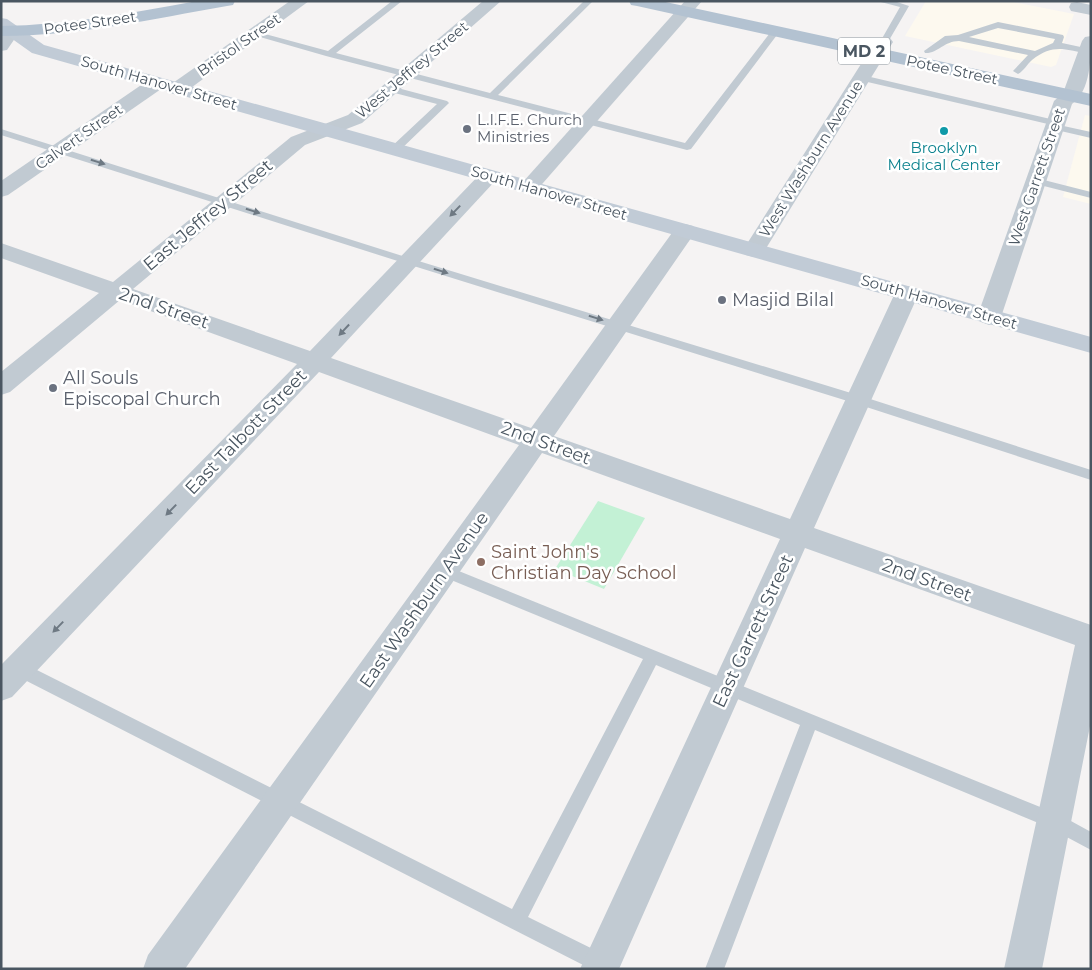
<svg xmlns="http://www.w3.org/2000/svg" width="1092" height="970" font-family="Montserrat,sans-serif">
	<rect width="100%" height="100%" fill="#f5f3f3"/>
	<g fill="#fdf9ef">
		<path d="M926 1H1008L1074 14 1056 65 1051 67 905 36Z"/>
		<path d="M1085 115 1091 116V204L1063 197Z"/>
	</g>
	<path fill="#c3f1d5" d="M598 501 645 518 604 589 555 569Z"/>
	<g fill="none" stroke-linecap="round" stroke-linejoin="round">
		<g fill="#c1cad2" fill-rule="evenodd">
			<path d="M392 1H402L336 53 490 93 584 1H593L498 95 685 143 773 29 780 31 691 149 687 150 326 56 250 34 254 31 328 51Z"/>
			<path d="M877 1H894L909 6 888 42 884 45 880 42 900 7Z"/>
			<path d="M998 22 1063 35 1064 37 1062 43 1090 49 1091 52 1087 54C1064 49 1053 44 1032 60 1027 64 1024 71 1018 74L1013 71 1028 55 959 41C944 41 937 54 925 53L924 51 945 36 958 35ZM998 28 1055 39 1053 43 1035 51 969 37Z"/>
			<path d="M862 75 1059 121V125L1091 132V138L1052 129V125L859 80 857 78Z"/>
			<path d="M390 86 447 101 449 103 398 152 394 153 389 150 390 148 437 104 387 91 385 89Z"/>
			<path d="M1 129 412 259 864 397 1091 470V480L854 403 404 263 1 135Z"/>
			<path d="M1036 178 1091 192V198L1032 183 1031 181Z"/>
			<path d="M444 565 1060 815 1091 832V850L1048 827 815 730 724 969H705L800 725 656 665 528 917 609 957 612 964 610 969H591L13 674 11 669 13 664 19 662 25 664 512 909 643 659 439 575 437 571 439 567Z"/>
		</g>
		<g fill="#c1cad2" fill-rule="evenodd">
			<path d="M290 1H309L184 93 177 95 170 93 168 89 170 85Z"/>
			<path d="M483 1H501L362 123 305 145 133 289 310 351 482 172 489 170 496 172 499 176 496 180 331 358 531 428 677 226 685 224 693 226 696 231 554 436 790 519 895 293 899 288 907 286 915 288 919 293 814 528 1091 625V721L1042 969H1004L1075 645 805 548 619 969H580L780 539 542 453 185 969H143L148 955 519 445 319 372 12 697 1 701V665L297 364 120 300 10 392 1 395V372L99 293 1 258V243L113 282 291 137 348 115Z"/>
			<path d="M685 1H702L536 191 529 193 522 191 519 187 522 183Z"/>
			<path d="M1077 2 1091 5V15L1071 11 1069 7 1071 3Z"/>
			<path d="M11 26 17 27 20 31 7 50 1 51V33L5 27Z"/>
			<path d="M1091 36C1091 57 1091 91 1072 104L1001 317 997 322 989 325 981 322 977 317 1054 101 1063 93 1082 41 1085 37Z"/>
			<path d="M884 37 890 38 893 42 765 250 762 255 754 257 746 255 743 250 875 42 878 38Z"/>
			<path d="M157 77 164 79 166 83 164 87 8 195 1 197V181L150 79Z"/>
		</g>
		<path fill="#c1cbd6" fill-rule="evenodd" d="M1 18 7 19 44 45 1091 337V353L32 53 1 31Z"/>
		<g fill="#b3c2d1" fill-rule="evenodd">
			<path d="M197 1H235L233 5 227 6C152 19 78 36 1 36V26C68 25 132 13 197 1Z"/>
			<path d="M629 1H661L1091 94V106L637 6 631 5Z"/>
		</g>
	</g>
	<defs><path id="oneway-solid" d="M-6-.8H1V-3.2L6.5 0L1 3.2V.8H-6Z" transform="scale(1.25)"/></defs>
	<g fill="#6e7983">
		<use href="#oneway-solid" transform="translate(98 162) rotate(17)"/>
		<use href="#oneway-solid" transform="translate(253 211) rotate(18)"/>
		<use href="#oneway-solid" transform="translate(455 211) rotate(134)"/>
		<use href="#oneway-solid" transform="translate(441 271) rotate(17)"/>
		<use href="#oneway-solid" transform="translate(596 318) rotate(17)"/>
		<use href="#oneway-solid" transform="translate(344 330) rotate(133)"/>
		<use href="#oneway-solid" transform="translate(171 510) rotate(134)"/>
		<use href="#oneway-solid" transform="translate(58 627) rotate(134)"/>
	</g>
	<g fill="#6b7280" stroke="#fff" stroke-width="2">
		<circle cx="467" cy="129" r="5"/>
		<circle cx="722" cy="300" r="5"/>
		<circle cx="53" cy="388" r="5"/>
	</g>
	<circle fill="#0f9aa8" stroke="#fff" stroke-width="2" cx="944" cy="131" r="5"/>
	<circle fill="#8d6e63" stroke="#fff" stroke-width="2" cx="481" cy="562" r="5"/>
	<g text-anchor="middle" stroke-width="5" stroke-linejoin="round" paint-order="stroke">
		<g font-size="15" fill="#4a5661" stroke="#fff">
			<text transform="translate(90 23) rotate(-8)" y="5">Potee Street</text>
			<text transform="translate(239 45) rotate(-35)" y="5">Bristol Street</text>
			<text transform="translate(412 70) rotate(-40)" y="5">West Jeffrey Street</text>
			<text transform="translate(952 70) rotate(12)" y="5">Potee Street</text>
			<text transform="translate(159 83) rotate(16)" y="5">South Hanover Street</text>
			<text transform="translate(79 137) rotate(-35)" y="5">Calvert Street</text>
			<text transform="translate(811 159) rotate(-58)" y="5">West Washburn Avenue</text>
			<text transform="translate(1037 177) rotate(-71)" y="5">West Garrett Street</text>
			<text transform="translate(549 193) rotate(16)" y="5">South Hanover Street</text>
			<text transform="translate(939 302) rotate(16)" y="5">South Hanover Street</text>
		</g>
		<g font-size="15" fill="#5b616d" stroke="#fff" text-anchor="start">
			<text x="477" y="125">L.I.F.E. Church<tspan x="477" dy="17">Ministries</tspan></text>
		</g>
		<g font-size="15" fill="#0d838f" stroke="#fff">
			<text x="944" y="153">Brooklyn<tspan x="944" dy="17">Medical Center</tspan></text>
		</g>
		<rect fill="#fff" stroke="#808990" stroke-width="1" x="838" y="37.5" width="52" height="27" rx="4"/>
		<g font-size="16" font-weight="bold" fill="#4a5661">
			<text x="864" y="57">MD 2</text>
		</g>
		<g font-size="18" fill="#4a5661" stroke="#fff">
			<text transform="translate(208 215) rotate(-40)" y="6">East Jeffrey Street</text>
			<text transform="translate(164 308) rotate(19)" y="6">2nd Street</text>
			<text transform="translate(246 432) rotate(-46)" y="6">East Talbott Street</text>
			<text transform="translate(546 443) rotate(20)" y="6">2nd Street</text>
			<text transform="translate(927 580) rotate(20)" y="6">2nd Street</text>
			<text transform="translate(424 600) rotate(-55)" y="6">East Washburn Avenue</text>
			<text transform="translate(753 631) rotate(-65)" y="6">East Garrett Street</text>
		</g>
		<g font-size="18" fill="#5b616d" stroke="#fff" text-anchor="start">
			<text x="732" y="306">Masjid Bilal</text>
			<text x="63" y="384">All Souls<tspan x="63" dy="21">Episcopal Church</tspan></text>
		</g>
		<g font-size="18" fill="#785e54" stroke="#fff" text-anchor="start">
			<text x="491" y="558">Saint John's<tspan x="491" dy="21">Christian Day School</tspan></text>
		</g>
	</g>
	<rect width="1092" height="970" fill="none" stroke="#4a5661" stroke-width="5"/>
</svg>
